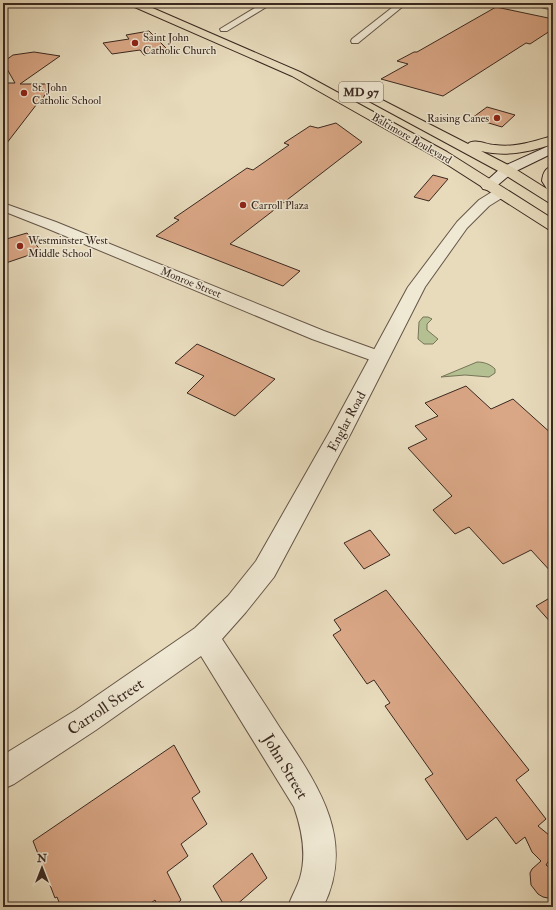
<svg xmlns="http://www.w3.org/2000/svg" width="556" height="910" font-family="'IM FELL Double Pica',serif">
	<rect width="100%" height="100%" fill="#e7dbbc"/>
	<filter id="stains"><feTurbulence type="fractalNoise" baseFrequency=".005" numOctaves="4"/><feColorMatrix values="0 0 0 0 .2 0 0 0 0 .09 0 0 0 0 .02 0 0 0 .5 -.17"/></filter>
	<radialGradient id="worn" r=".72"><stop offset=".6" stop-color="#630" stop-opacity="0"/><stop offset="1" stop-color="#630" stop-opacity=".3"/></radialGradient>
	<g fill="#b4c091" stroke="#777458">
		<path d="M423 317H428L432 319 427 324V330L438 339 433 344H424L418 339 419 322Z"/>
		<path d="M477 362C484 362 490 364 495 369V373L489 377 465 375 441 377Z"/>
	</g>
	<g fill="#daa786" stroke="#3a2820">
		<path d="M496 7 553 19V29L530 44 526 43 443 96 381 79 408 64 397 61 414 52H417Z"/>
		<path d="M149 31 169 51 144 55 140 50 112 54 103 43 129 39 126 35Z"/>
		<path d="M34 52 60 56 20 84H51L42 100H40L3 148V83H15L3 62 13 55Z"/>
		<path d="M487 107 515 115 502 127 472 118Z"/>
		<path d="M336 123 362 142 230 244 300 271 283 286 156 236 179 220 174 218 247 168 253 170 289 145 284 143 310 126 318 128Z"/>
		<path d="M433 175 448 179 429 201 414 197Z"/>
		<path d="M27 233 41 251 3 264V240Z"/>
		<path d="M197 344 275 379 235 416 187 393 204 376 175 363Z"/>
		<path d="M466 386 491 409 513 399 553 435V574L531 550 503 564 469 527 455 534 433 510 452 496 408 448 427 439 415 426 438 416 425 403Z"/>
		<path d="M370 530 390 555 364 569 344 543Z"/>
		<path d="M386 590 529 770 516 780 546 819 538 826 549 835 553 842V854L546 865 553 870V899L543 897 538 894 531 885 530 873 532 869 541 861 532 852 525 837 516 844 496 817 467 840 425 779 433 774 385 706 390 703 374 680 367 684 333 635 341 630 334 620Z"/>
		<path d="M553 596V625L536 606Z"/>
		<path d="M174 745 200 792 192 798 207 824 181 844 188 856 167 872 181 900 173 907H158L155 900 146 907H61L57 897 55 898 33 841Z"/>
		<path d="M252 853 267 878 234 907H225L213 886Z"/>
	</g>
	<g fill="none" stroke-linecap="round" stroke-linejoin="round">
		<g stroke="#655547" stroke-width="2">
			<g id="minor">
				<path d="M263 3H273L227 31H221L220 29Z"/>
				<path d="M398 3H407L358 43H352L351 41 352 39Z"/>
				<path d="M3 203 56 222 324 331 385 353 387 357 385 361 379 363 312 339 46 228 3 211Z"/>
			</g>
		</g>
		<g stroke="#655547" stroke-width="2">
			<g id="tertiary">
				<path d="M531 3 553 4V10L533 5Z"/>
				<path d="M500 189 505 190 507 193 505 196 489 206 467 228 425 287 351 433 274 577 246 612 222 639C241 668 261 698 280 728 317 784 357 839 323 907H288C291 897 297 888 300 878 307 854 302 830 294 807L201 656 96 730 14 784 3 789V755L76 710 195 628 228 596 256 561 330 431 408 287 457 222 479 200 495 190Z"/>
			</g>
		</g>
		<g stroke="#3a2820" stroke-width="2">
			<path id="secondary" d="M553 144V153L512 173 493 189 488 190 483 189 481 186 502 167Z"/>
		</g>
		<g stroke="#3a2820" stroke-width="2">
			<g id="trunk">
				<path d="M128 3H141L300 72 447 152 553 219V231L548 229 437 158 292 76 130 5Z"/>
				<path d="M349 83 468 144C474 138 487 145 495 145 516 148 533 141 553 136V144C529 152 506 157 481 151L512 167 547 189 542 181C543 173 545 168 553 166V191L549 190 553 193V203L548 202 502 173 345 88 343 86 345 84Z"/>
			</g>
		</g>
		<use href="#minor" fill="#efe8d3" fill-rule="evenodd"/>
		<use href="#tertiary" fill="#efe8d3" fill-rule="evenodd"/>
		<use href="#secondary" fill="#efe8d3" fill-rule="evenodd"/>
		<use href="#trunk" fill="#e7dbbc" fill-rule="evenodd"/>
	</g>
	<g fill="#8f2418" stroke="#efe8d3" stroke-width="1.5">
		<circle cx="135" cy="43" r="4"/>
		<circle cx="24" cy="93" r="4"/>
		<circle cx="497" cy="118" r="4"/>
		<circle cx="243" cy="205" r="4"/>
		<circle cx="20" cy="246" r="4"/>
	</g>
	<g text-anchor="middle" stroke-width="3" stroke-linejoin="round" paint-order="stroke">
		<g font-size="11" fill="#3a2820" stroke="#efe8d3" text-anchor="start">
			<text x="143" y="41">Saint John<tspan x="143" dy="13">Catholic Church</tspan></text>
			<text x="32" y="91">St. John<tspan x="32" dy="13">Catholic School</tspan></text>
			<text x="489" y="122" text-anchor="end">Raising Canes</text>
			<text x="251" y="209">Carroll Plaza</text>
			<text x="28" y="244">Westminster West<tspan x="28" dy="13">Middle School</tspan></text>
		</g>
		<g font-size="11" fill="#3a2820" stroke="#efe8d3">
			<text transform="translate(412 138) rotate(30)" y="4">Baltimore Boulevard</text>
			<text transform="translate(191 282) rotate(22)" y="4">Monroe Street</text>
		</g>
		<rect fill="#efe8d3" stroke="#706256" stroke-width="1" x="339" y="82" width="44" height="20" rx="3"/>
		<g font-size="12" font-weight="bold" fill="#3a2820">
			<text x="361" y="96">MD 97</text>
		</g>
		<g font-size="13" fill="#3a2820" stroke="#efe8d3">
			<text transform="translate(346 421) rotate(-62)" y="5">Englar Road</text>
		</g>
		<g font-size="16" fill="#3a2820" stroke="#efe8d3">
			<text transform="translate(105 706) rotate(-34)" y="6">Carroll Street</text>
			<text transform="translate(286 766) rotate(59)" y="6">John Street</text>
		</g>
	</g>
	<rect width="556" height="910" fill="none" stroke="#e7dbbc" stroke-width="16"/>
	<rect x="4" y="4" width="548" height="902" fill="none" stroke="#3a2820" stroke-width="2"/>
	<rect x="8" y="8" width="540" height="894" fill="none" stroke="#3a2820"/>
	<g transform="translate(42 868)" stroke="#efe8d3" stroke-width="3" paint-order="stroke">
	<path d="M0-3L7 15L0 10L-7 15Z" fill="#3a2820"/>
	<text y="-6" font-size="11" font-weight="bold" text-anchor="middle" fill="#3a2820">N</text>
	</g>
	<rect width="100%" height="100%" filter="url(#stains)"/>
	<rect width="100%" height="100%" fill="url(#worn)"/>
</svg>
